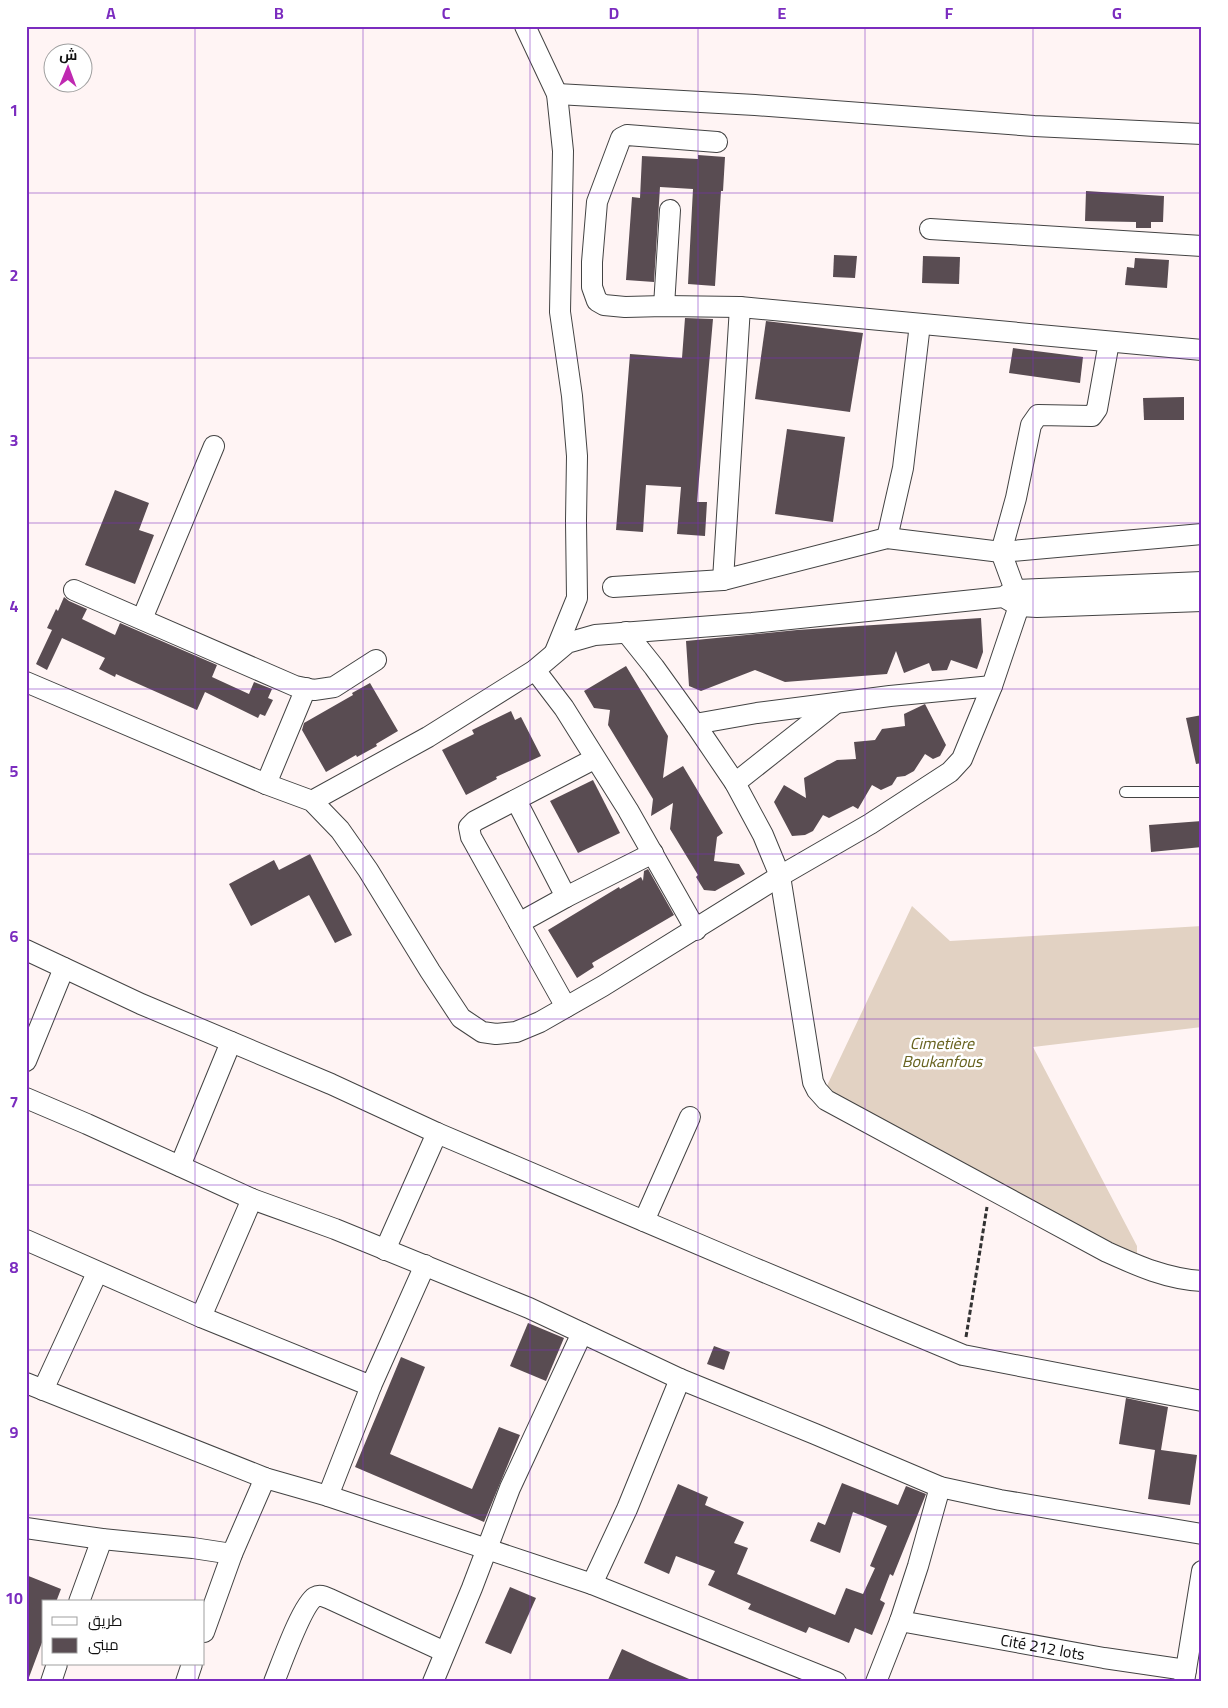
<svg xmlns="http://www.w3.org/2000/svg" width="1228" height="1708" font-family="Georgia,Cairo,serif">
	<rect width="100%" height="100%" fill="#fff4f4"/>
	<path fill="#e2d2c3" d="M912 906 950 941 1202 926V1027L1033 1047 1137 1246V1261L825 1090Z"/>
	<g fill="#594c52">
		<path d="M698 155 725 157 723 191H721L715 286 688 284 693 189 660 187 654 282 626 280 632 197 640 198 642 156 698 159Z"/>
		<path d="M1086 191 1164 196 1163 222H1151V228H1136V222L1085 221Z"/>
		<path d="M834 255 857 256 855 278 833 277Z"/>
		<path d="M923 256 960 257 959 284 922 283Z"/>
		<path d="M1135 258 1169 260 1167 288 1125 285 1127 267 1134 268Z"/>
		<path d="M685 318 713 319 697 502H707L705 536 677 534 681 487 646 485 643 532 616 530 630 354 682 358Z"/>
		<path d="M766 321 863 333 850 412 755 399Z"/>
		<path d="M1013 348 1083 357 1080 383 1009 373Z"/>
		<path d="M1184 397V420H1144L1143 398Z"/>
		<path d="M787 429 845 437 833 522 775 514Z"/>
		<path d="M115 490 149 503 139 530 154 535 135 584 85 565Z"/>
		<path d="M64 597 69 601 87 609 82 619 115 635 120 623 217 665 212 677 249 694 254 682 272 689 268 698 273 700 265 716 260 714 258 718 205 692 197 710 116 674 115 677 99 669 105 658 62 638 47 670 36 664 52 630 47 628 56 609 58 611Z"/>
		<path d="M981 618 983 652 977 669 951 660 947 670 932 671 929 663 904 673 896 651 887 674 785 682 755 670 701 691 689 686 686 641 797 630Z"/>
		<path d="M626 666 668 736 663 778 683 766 723 833 717 837 714 861 739 864 745 874 715 891 704 890 696 877 698 875 670 829 673 803 651 816 653 799 608 725 610 710 594 708 584 691Z"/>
		<path d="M370 683 398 731 376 744 377 746 357 757 356 755 326 772 302 730 304 723 353 695 352 693Z"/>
		<path d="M925 704 946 745 940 756 933 759 925 754 914 771 905 776 897 777 892 785 881 790 872 785 858 809 853 806 829 818 823 815 813 831 805 835 792 836 774 802 784 785 806 798 804 778 837 760 856 759 854 742 875 740 882 729 905 726 904 714Z"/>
		<path d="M511 711 515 720 521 717 541 756 496 777 497 779 466 795 442 750 474 734 472 730Z"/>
		<path d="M1202 715V763L1196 764 1186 718Z"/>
		<path d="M593 780 620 833 578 853 550 801Z"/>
		<path d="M1202 821V847L1151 852 1149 825Z"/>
		<path d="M310 854 352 935 335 943 309 895 251 926 229 884 274 860 279 870Z"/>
		<path d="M648 869 674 915 592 963 594 967 577 978 548 930 619 887 620 889 641 877 643 881 644 871Z"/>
		<path d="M528 1323 564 1338 546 1381 510 1366Z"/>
		<path d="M714 1346 730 1352 724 1370 707 1364Z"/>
		<path d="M401 1357 425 1367 390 1454 472 1489 499 1427 520 1435 484 1522 355 1467Z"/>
		<path d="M1126 1398 1168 1407 1161 1450 1197 1455 1190 1505 1148 1499 1155 1450 1119 1444Z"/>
		<path d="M842 1483 898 1505 906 1486 926 1494 893 1576 890 1574 880 1600 885 1603 872 1635 855 1628 849 1643 809 1627 806 1633 748 1609 751 1604 708 1585 715 1571 676 1556 669 1574 644 1563 678 1484 708 1497 705 1505 744 1522 734 1543 748 1548 737 1574 835 1615 846 1588 863 1594 875 1568 870 1566 887 1526 853 1512 840 1553 810 1541 818 1522 825 1525Z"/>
		<path d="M26 1575 61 1589 56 1602H44V1637L28 1680H26Z"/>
		<path d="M510 1587 536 1598 511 1654 485 1643Z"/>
		<path d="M622 1649 650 1662 696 1682H607Z"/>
	</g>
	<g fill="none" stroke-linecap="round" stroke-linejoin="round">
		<g stroke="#434343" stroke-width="12">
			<path id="service" d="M1125 792H1202"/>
		</g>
		<g stroke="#434343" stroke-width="22">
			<g id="minor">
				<path d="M525 26 557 94 563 151 560 312 572 396 577 456 576 521 577 598 555 652"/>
				<path d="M557 94 755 105 1034 126 1202 134"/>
				<path d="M717 142 627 135 621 138 597 202 592 262V287L597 301 604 305 625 307 664 306 740 307 1202 350"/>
				<path d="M930 229 1202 246"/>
				<path d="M664 306 670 210"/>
				<path d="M887 538 903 468 920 324"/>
				<path d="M723 580 740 307"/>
				<path d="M613 587 723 580 887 538 1001 552 1202 534"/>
				<path d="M74 590 295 686 314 690 334 687 376 660"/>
				<path d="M1007 599 1019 606 1037 607 1202 601"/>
				<path d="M142 619 214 446"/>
				<path d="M626 632 654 667 695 724 757 713 890 696 992 686"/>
				<path d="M535 670 564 708 628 810 696 930"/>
				<path d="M26 682 266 784 312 801 340 830 368 870 430 971 461 1018 482 1032 496 1034 516 1032 540 1022 603 986 780 876 870 824 950 772 962 759 992 686 1019 606 1015 590 1001 552 1016 498 1031 425 1038 415 1092 416 1097 409 1109 342"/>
				<path d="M695 724 735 783 763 835 780 876 813 1082 817 1090 826 1100 1107 1252C1138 1266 1167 1279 1202 1281"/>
				<path d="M594 759 475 821 469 827 471 837 519 923 566 897 653 853"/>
				<path d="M735 783 836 703"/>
				<path d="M266 784 306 688"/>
				<path d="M516 800 566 897"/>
				<path d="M312 801 428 737 535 670 567 643 595 635 752 623 1003 597 1015 590 1202 582"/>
				<path d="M519 923 566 1007"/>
				<path d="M26 950 141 1004 331 1084 437 1133 752 1267 963 1355 1202 1401"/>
				<path d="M26 1061 64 968"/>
				<path d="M26 1098 87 1124 252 1199 335 1229 529 1308 680 1379 815 1434 940 1487 1000 1500 1202 1534"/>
				<path d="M180 1166 231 1042"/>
				<path d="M644 1221 690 1117"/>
				<path d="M26 1240 201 1317 371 1386 425 1265"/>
				<path d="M385 1250 437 1133"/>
				<path d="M201 1317 252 1199"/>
				<path d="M26 1383 265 1478 328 1496 592 1584 836 1682"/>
				<path d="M43 1390 97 1273"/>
				<path d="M328 1496 371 1386"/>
				<path d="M26 1528 102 1539 193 1548 232 1554"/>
				<path d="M592 1584 627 1509 680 1379"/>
				<path d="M79 1602 102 1539"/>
				<path id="s1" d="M900 1621 1104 1658 1186 1670"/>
				<path d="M204 1632 232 1554 265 1478"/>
				<path d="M51 1682 57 1664"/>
				<path d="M186 1682 192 1664"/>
				<path d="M274 1682C281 1665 302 1605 315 1597 320 1594 325 1597 330 1599L445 1652"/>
				<path d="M433 1682 472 1588 510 1488 582 1333"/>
				<path d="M876 1682 900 1621 918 1566 940 1487"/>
				<path d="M1184 1682 1202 1571"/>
			</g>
		</g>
		<path stroke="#323232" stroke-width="3" stroke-dasharray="5 2.5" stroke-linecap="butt" d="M966 1337 987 1207"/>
		<use href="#service" stroke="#fff" stroke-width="10"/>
		<use href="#minor" stroke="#fff" stroke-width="20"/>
	</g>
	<path fill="none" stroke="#7b2cbf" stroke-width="1" stroke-opacity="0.55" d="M195 26V1602M363 26V1682M530 26V1682M698 26V1682M865 26V1682M1033 26V1682M26 193H1202M26 358H1202M26 523H1202M26 689H1202M26 854H1202M26 1019H1202M26 1185H1202M26 1350H1202M26 1515H1202M195 1664V1682"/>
	<g text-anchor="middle" stroke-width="5" stroke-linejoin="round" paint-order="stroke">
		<g font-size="16" font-style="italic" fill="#686320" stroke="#fff">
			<text x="942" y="1049">Cimetière<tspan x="942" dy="18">Boukanfous</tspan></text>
		</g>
		<g font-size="16" fill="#101010" stroke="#fff">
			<text dy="6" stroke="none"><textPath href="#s1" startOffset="145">Cité 212 lots</textPath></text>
		</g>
	</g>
	<rect width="1228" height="1708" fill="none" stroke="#ffffff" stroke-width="55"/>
	<rect x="42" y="1600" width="162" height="65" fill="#ffffff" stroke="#9f9f9f"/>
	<rect x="52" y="1617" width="25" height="8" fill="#ffffff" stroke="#9f9f9f"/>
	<text x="88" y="1626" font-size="15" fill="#101010">طريق</text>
	<rect x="52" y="1638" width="25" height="15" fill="#594c52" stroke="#9f9f9f"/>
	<text x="88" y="1650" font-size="15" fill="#101010">مبنى</text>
	<g transform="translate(68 68) rotate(1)"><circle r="24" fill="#ffffff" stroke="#9f9f9f"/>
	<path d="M0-4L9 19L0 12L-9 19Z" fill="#bf29b1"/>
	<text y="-8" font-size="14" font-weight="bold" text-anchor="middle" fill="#101010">ش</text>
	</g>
	<rect x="28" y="28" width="1172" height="1652" fill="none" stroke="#7b2cbf" stroke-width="2"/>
	<g font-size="16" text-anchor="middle" font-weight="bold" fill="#7b2cbf">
		<text x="111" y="19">A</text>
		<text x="279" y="19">B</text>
		<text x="446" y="19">C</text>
		<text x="614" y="19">D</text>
		<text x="782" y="19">E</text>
		<text x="949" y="19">F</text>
		<text x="1117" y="19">G</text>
		<text x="14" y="116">1</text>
		<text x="14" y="281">2</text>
		<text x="14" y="446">3</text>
		<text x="14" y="612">4</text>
		<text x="14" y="777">5</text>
		<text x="14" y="942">6</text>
		<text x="14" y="1108">7</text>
		<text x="14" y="1273">8</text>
		<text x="14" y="1438">9</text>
		<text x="14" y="1604">10</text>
	</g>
</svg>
